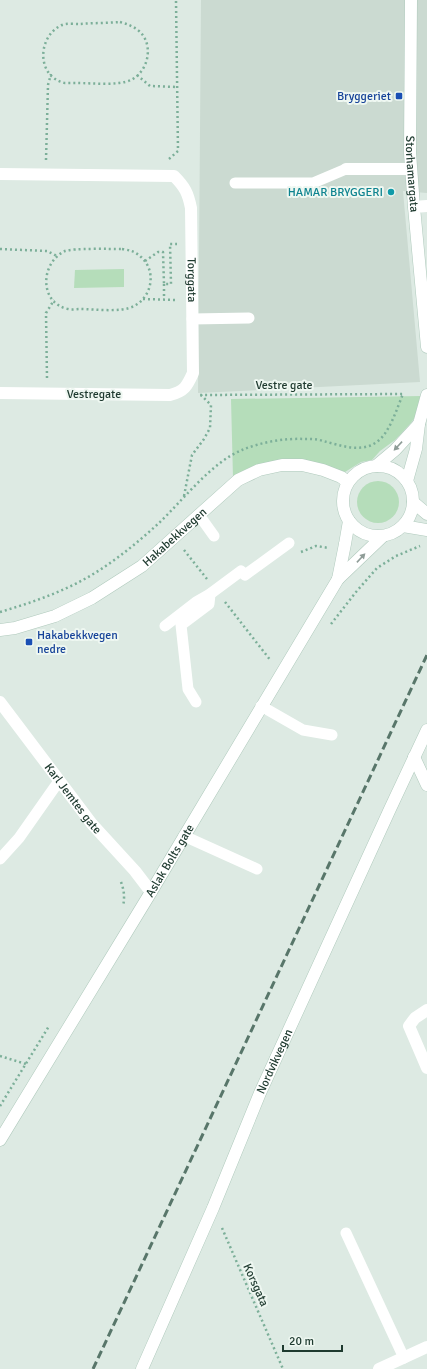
<svg xmlns="http://www.w3.org/2000/svg" width="427" height="1369" font-family="Signika,sans-serif">
	<rect width="100%" height="100%" fill="#ddeae3"/>
	<path fill="#cbdad1" d="M201 0H427V193L403 191 420 382 198 393Z"/>
	<g fill="#b5ddba">
		<path d="M124 269V287L74 288 75 270Z"/>
		<path d="M421 396 416 416 410 424 395 440 380 451 372 460 361 462 345 472 322 465 233 478 231 399Z"/>
		<circle cx="378" cy="502" r="21"/>
	</g>
	<g fill="none" stroke-linecap="round" stroke-linejoin="round">
		<g stroke="#b0cabd" stroke-width="13">
			<g id="secondary">
				<path id="s3" d="M411 0 410 153 414 207 427 347"/>
				<circle cx="378" cy="501" r="35"/>
				<path d="M376 466 395 450 419 424"/>
				<path d="M407 481 416 449 419 424 427 395"/>
				<path d="M413 502 427 514"/>
				<path d="M403 526 427 530"/>
				<path d="M338 579 345 544 349 521"/>
				<path id="s4" d="M0 630 15 628 55 616 92 598 142 566 238 480 259 470 282 465H302L323 470 341 477 348 482"/>
				<path d="M414 757 427 785"/>
				<path id="s5" d="M0 1140 151 892 338 579 383 536"/>
				<path id="s6" d="M142 1369 213 1208 260 1093 390 809 427 730"/>
			</g>
		</g>
		<g stroke="#7caf99" stroke-width="2.5" stroke-dasharray="2 3" stroke-linecap="butt">
			<path d="M120 22C127 24 133 26 139 31 154 44 149 71 131 80 118 86 92 83 77 83 73 83 69 83 65 83 36 77 37 36 62 25 67 23 75 24 80 24 93 23 107 23 120 22Z"/>
			<path d="M137 75 150 86 177 87"/>
			<path d="M169 159 178 151 176 0"/>
			<path d="M46 160 48 85 51 74"/>
			<path d="M0 249 47 251 57 256"/>
			<path d="M122 249C130 250 136 252 141 257 157 271 152 297 134 306 121 313 95 309 80 309 76 309 72 310 68 309 39 303 40 263 65 251 73 248 111 249 122 249Z"/>
			<path d="M145 261 158 252H163L164 284H171L170 244H177"/>
			<path d="M164 284V299"/>
			<path d="M143 299 177 300"/>
			<path d="M47 378 46 313 54 300"/>
			<path d="M184 496 192 455 204 439 210 428 211 405 201 395"/>
			<path d="M184 550 207 579"/>
			<path d="M301 552 316 546 329 548"/>
			<path d="M225 602 271 661"/>
			<path d="M0 612C27 604 54 595 79 582 108 567 135 545 159 523 183 500 212 462 242 450 261 442 285 438 305 439 311 439 317 439 323 441 340 445 362 454 378 441 390 432 397 408 403 394L200 395"/>
			<path d="M331 624 356 592 377 568 396 556 420 546"/>
			<path d="M121 882C124 890 125 897 123 906"/>
			<path d="M0 1056 26 1064"/>
			<path d="M0 1106 49 1026"/>
			<path d="M222 1228 283 1369"/>
		</g>
		<g stroke="#fff" stroke-width="11">
			<path d="M235 183H313L346 169"/>
			<path d="M192 319 249 318"/>
			<path d="M199 515 214 536"/>
			<path d="M165 626 196 602 210 594 241 571 245 575 289 543"/>
			<path d="M196 702 188 689 181 625 209 604 210 594"/>
			<path d="M261 706 303 730 332 735"/>
			<path d="M184 836 257 869"/>
			<path d="M0 859 19 838 59 781"/>
			<path d="M346 1233 404 1358"/>
		</g>
		<g stroke="#fff" stroke-width="12">
			<path d="M346 169H411"/>
			<path id="s1" d="M0 174 174 176C185 187 188 193 191 208L193 373C187 386 185 391 170 395L0 393"/>
			<path d="M414 207 427 206"/>
			<path d="M427 1010 415 1018 409 1026 427 1068"/>
			<path d="M379 1369 427 1347"/>
		</g>
		<path stroke="#fff" stroke-width="12" id="s2" d="M0 702 92 824 135 871 151 892"/>
		<use href="#secondary" stroke="#fff" stroke-width="12"/>
		<path stroke="#58766a" stroke-width="3" stroke-dasharray="8 4" stroke-linecap="butt" d="M93 1369 427 655"/>
	</g>
	<defs><path id="oneway-solid" d="M-6-.8H1V-3.2L6.5 0L1 3.2V.8H-6Z"/></defs>
	<g fill="#8e9c97">
		<use href="#oneway-solid" transform="translate(398 446) rotate(133)"/>
		<use href="#oneway-solid" transform="translate(361 558) rotate(-47)"/>
	</g>
	<g fill="#1a4fb4" stroke="#eef7f1" stroke-width="1.5">
		<rect x="395" y="92" width="8" height="8" rx="2"/>
		<rect x="25" y="638" width="8" height="8" rx="2"/>
	</g>
	<circle fill="#0f9aa8" stroke="#eef7f1" stroke-width="1.5" cx="391" cy="192" r="4"/>
	<g text-anchor="middle" stroke-width="4" stroke-linejoin="round" paint-order="stroke">
		<g font-size="12" fill="#164399" stroke="#eef7f1" text-anchor="end">
			<text x="391" y="100">Bryggeriet</text>
			<text x="37" y="639" text-anchor="start">Hakabekkvegen<tspan x="37" dy="14">nedre</tspan></text>
		</g>
		<g font-size="12" fill="#1e3a2f" stroke="#eef7f1">
			<text dy="4" stroke="none"><textPath href="#s3" startOffset="174">Storhamargata</textPath></text>
			<text dy="4" stroke="none"><textPath href="#s1" startOffset="283">Torggata</textPath></text>
			<text x="284" y="389">Vestre gate</text>
			<text x="94" y="398">Vestregate</text>
			<text dy="4" stroke="none"><textPath href="#s4" startOffset="201">Hakabekkvegen</textPath></text>
			<text dy="4" stroke="none"><textPath href="#s2" startOffset="121">Karl Jemtes gate</textPath></text>
			<text dy="4" stroke="none"><textPath href="#s5" startOffset="327">Aslak Bolts gate</textPath></text>
			<text dy="4" stroke="none"><textPath href="#s6" startOffset="335">Nordvikvegen</textPath></text>
			<text transform="translate(256 1285) rotate(66)" y="4">Korsgata</text>
		</g>
		<g font-size="12" fill="#0d838f" stroke="#eef7f1" text-anchor="end">
			<text x="383" y="196">HAMAR BRYGGERI</text>
		</g>
	</g>
	<path d="M283 1345v6h59v-6" fill="none" stroke="#1e3a2f" stroke-width="2"/>
	<text x="289" y="1345" font-size="12" fill="#1e3a2f" stroke="#eef7f1" stroke-width="3" paint-order="stroke">20 m</text>
</svg>
